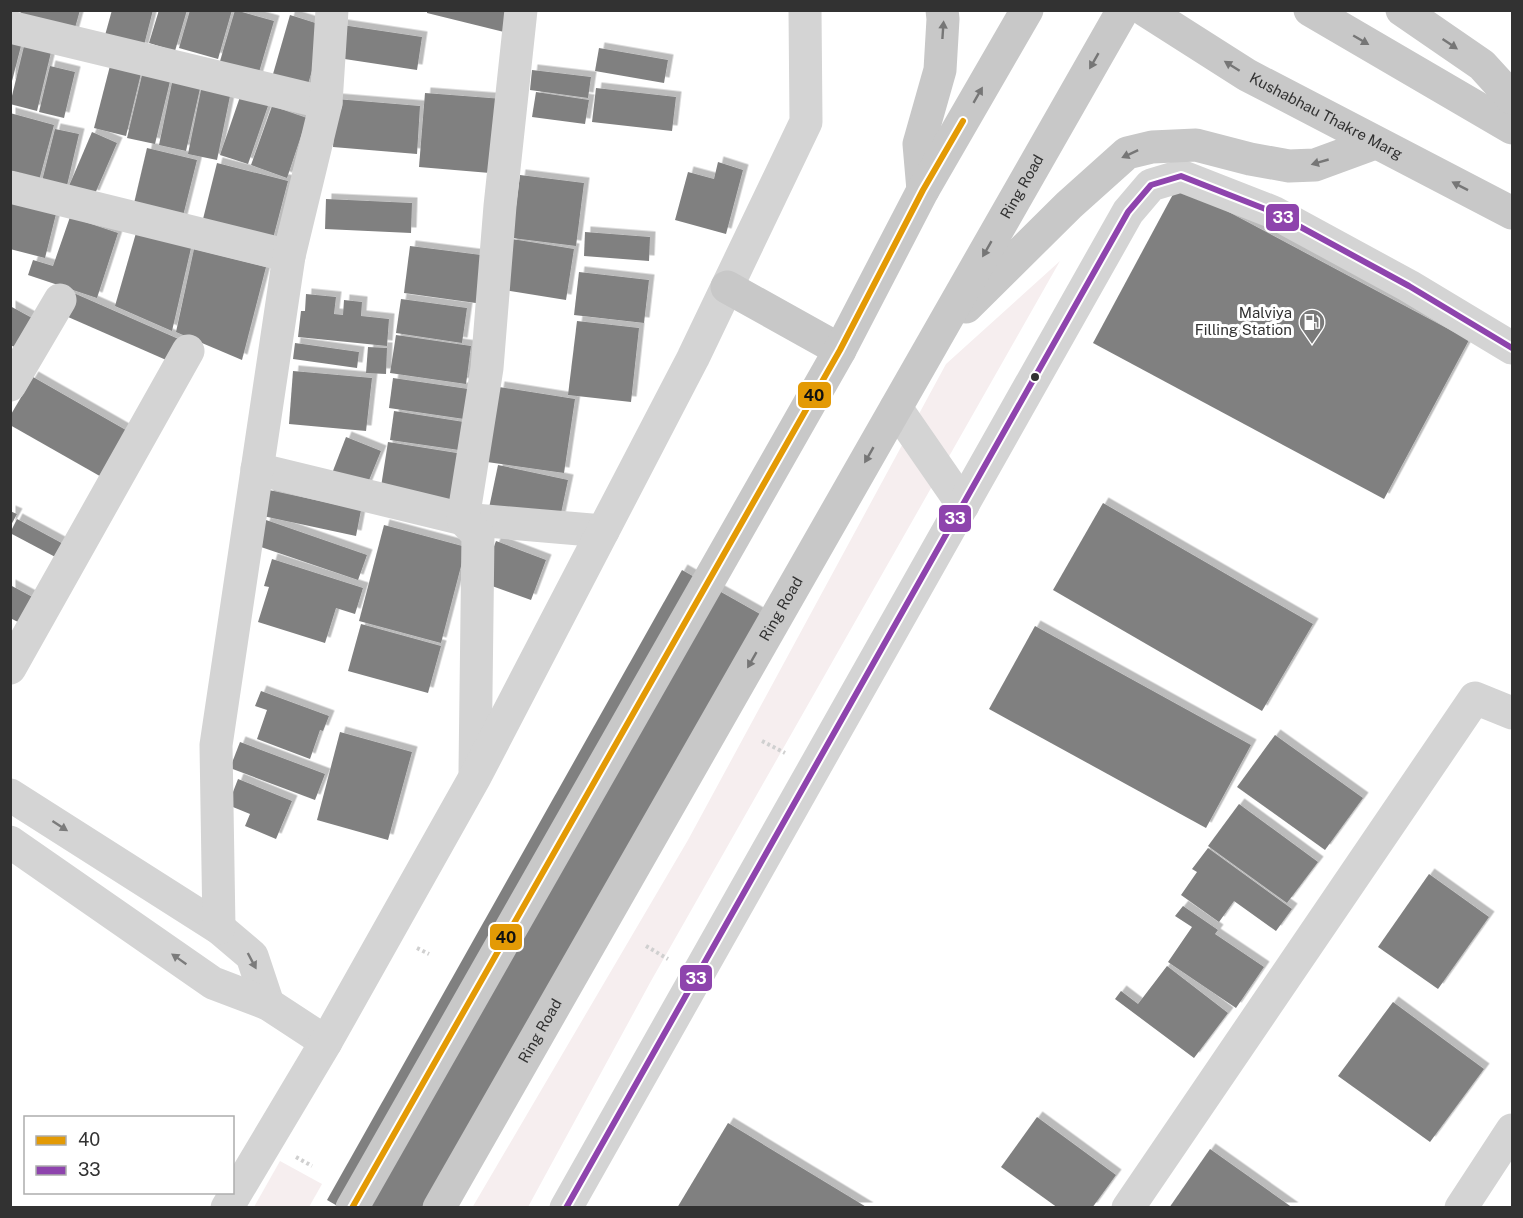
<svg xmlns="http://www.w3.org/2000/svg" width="1523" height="1218" font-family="'Public Sans',sans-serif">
	<defs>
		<filter id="shadow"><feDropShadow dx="5.5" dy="-5.5" stdDeviation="0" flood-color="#0004"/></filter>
	</defs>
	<rect width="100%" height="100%" fill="#fff"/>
	<g fill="#f6eeef">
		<path d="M1060 261 651 981 528 1207 472 1208 688 840 946 364Z"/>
		<path d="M280 1161 322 1184 309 1207H254Z"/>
	</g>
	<g fill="#808080" filter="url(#shadow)">
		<path d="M21 10H80L73 35 19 20Z"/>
		<path d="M112 10H153L143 49 104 39Z"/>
		<path d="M159 10H187L175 51 149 43Z"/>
		<path d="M190 10H232L218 59 179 48Z"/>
		<path d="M235 10 274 21 257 79 218 68Z"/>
		<path d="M427 10H509L504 32 427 13Z"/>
		<path d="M290 15 325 26 306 91 271 81Z"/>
		<path d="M342 25 422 37 417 70 338 58Z"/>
		<path d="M10 35 23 38 11 85H10Z"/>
		<path d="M25 42 52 48 37 111 10 104Z"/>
		<path d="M599 48 668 60 664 83 595 71Z"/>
		<path d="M111 62 142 69 126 136 94 128Z"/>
		<path d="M50 66 75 72 64 118 39 112Z"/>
		<path d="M532 70 591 77 588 98 530 90Z"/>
		<path d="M143 71 171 77 155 144 127 138Z"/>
		<path d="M173 78 201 84 186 151 159 145Z"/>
		<path d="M202 85 231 91 217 160 188 154Z"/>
		<path d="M596 88 676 97 672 131 592 122Z"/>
		<path d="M242 91 270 100 248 164 220 155Z"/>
		<path d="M536 92 589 100 585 124 532 117Z"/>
		<path d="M425 93 503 99 490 173 419 167Z"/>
		<path d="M336 99 420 106 417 154 333 147Z"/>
		<path d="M272 106 307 118 287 178 251 165Z"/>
		<path d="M10 113 54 125 37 188 10 181Z"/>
		<path d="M55 129 79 134 65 194 40 189Z"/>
		<path d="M92 132 117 143 94 196 69 186Z"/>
		<path d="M147 148 197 160 180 228 131 216Z"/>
		<path d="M718 162 743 170 726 234 675 220 688 172 714 179Z"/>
		<path d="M217 163 288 181 270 250 200 231Z"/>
		<path d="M520 175 584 183 576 246 512 238Z"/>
		<path d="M1178 185 1469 340 1384 499 1093 343Z"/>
		<path d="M326 199 412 203 411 233 325 229Z"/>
		<path d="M10 203 56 214 45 258 10 249Z"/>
		<path d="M70 217 118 233 97 298 28 275 33 260 53 266Z"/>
		<path d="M585 232 650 237 649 261 584 256Z"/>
		<path d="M136 233 191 248 172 331 115 306Z"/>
		<path d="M512 239 574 249 566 300 504 290Z"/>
		<path d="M410 246 489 256 483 304 404 293Z"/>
		<path d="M194 249 266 267 242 360 176 332Z"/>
		<path d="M579 272 649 280 644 323 574 315Z"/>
		<path d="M69 291 183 341 173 363 59 313Z"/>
		<path d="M306 294 336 297 334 314 343 315 344 300 362 302 361 316 389 319 387 346 298 337 301 311H305Z"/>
		<path d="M401 299 467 308 462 343 396 333Z"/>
		<path d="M10 306 32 318 17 348 10 345Z"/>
		<path d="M577 321 639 328 631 402 568 395Z"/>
		<path d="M396 335 471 346 466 384 390 373Z"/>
		<path d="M295 343 359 352 357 368 293 359Z"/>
		<path d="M368 347 387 348 386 374 366 373Z"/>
		<path d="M293 371 372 378 366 431 289 424Z"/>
		<path d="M33 377 131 433 105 479 10 425V416Z"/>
		<path d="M393 378 475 390 471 420 389 408Z"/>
		<path d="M499 387 575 399 564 473 487 462Z"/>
		<path d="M394 411 464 422 459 450 390 440Z"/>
		<path d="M346 437 381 451 365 490 331 476Z"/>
		<path d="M388 442 463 454 455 505 380 493Z"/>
		<path d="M498 465 568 480 559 523 489 508Z"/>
		<path d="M269 490 361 510 356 536 263 516Z"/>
		<path d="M1103 503 1313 624 1262 711 1053 590Z"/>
		<path d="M10 511 17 514 10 527Z"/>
		<path d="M17 519 69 547 61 560 10 533Z"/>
		<path d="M266 520 367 555 358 580 258 546Z"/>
		<path d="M384 525 466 547 441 643 359 621Z"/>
		<path d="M496 541 546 560 531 600 481 582Z"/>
		<path d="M272 559 363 588 355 614 336 608 325 643 258 622 269 587 264 586Z"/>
		<path d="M682 570 760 614 425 1208H341L327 1200Z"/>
		<path d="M10 585 40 601 28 627 10 618Z"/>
		<path d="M361 624 441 646 428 693 348 671Z"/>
		<path d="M1035 626 1251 745 1206 828 989 709Z"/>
		<path d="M261 691 329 716 323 731 320 730 310 759 257 739 267 710 255 706Z"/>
		<path d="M340 732 412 752 388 840 317 820Z"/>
		<path d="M1275 735 1363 798 1325 850 1237 787Z"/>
		<path d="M240 742 325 774 315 800 230 768Z"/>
		<path d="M238 779 292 801 276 839 245 826 250 814 228 805Z"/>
		<path d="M1239 804 1318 862 1287 903 1208 846Z"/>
		<path d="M1208 848 1292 909 1276 931 1234 901 1219 922 1181 895 1197 872 1192 869Z"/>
		<path d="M1429 874 1489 917 1438 989 1378 947Z"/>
		<path d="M1183 906 1218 930 1215 934 1264 967 1236 1008 1168 962 1192 927 1175 916Z"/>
		<path d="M1167 966 1228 1013 1194 1058 1115 999 1121 991 1138 1004Z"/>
		<path d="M1393 1002 1484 1069 1430 1142 1338 1076Z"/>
		<path d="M1037 1117 1116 1175 1092 1208H1058L1001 1167Z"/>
		<path d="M728 1123 868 1208H677Z"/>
		<path d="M1210 1149 1293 1208H1169Z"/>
	</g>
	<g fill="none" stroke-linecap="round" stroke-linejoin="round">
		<g stroke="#d0d0d0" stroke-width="4" stroke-dasharray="3 3" stroke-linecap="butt">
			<path d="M762 741 785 753"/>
			<path d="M646 946 668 959"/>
			<path d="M417 948 429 954"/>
			<path d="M296 1157 312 1166"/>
		</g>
		<g stroke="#d4d4d4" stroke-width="33">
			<path d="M10 27 326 103"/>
			<path d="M10 187 289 256"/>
			<path d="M10 385 60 300"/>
			<path d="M896 408 963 505"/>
			<path d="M257 469 463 519 603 531"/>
			<path d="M10 668 188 351"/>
			<path d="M475 771 478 535 463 519 487 368 500 206 521 10"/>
			<path d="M10 795 219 928 252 956 268 1004"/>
			<path d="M10 842 213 983 268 1004 326 1042"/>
			<path d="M219 928 216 745 289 256 326 103 332 10"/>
			<path d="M227 1208 326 1042 475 777 693 358 806 122 805 10"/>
			<path d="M566 1208 1128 212 1151 185 1181 176 1273 212 1409 286 1512 348"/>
			<path d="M1128 1208 1475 698 1512 713"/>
			<path d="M1461 1208 1512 1130"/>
		</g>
		<g stroke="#c8c8c8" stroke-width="33">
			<path id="s1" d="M1145 10 1247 75 1512 213"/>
			<path d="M1310 10 1512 128"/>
			<path d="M1402 10 1482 65 1512 98"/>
			<path d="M923 190 919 144 940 70 943 19 942 10"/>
			<path d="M727 287 840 350"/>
			<path d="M966 307 1069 205 1127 153 1152 147 1196 145 1250 159 1289 166 1315 165 1375 143"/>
			<path d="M352 1208 840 350 923 190 1027 10"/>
			<path id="s2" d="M439 1208 1123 10"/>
		</g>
		<g stroke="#fff" stroke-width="10">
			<path id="bus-1" d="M352 1208 840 350 923 190 963 121"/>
		</g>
		<g stroke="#fff" stroke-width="10">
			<path id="bus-2" d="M566 1208 1128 212 1151 185 1181 176 1273 212 1409 286 1512 348"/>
		</g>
		<use href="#bus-1" stroke="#e39a05" stroke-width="6"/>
		<use href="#bus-2" stroke="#8e44ad" stroke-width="6"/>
	</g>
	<defs><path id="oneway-solid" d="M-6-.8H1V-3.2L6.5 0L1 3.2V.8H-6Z" transform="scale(1.5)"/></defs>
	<g fill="#767676">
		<use href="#oneway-solid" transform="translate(943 30) rotate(-86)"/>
		<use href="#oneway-solid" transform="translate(1361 40) rotate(30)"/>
		<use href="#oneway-solid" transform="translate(1450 44) rotate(34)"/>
		<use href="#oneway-solid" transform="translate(1094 61) rotate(120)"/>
		<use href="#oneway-solid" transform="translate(1232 66) rotate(-148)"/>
		<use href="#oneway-solid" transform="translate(978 95) rotate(-60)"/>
		<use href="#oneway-solid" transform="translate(1130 154) rotate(155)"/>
		<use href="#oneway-solid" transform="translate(1320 162) rotate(164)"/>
		<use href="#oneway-solid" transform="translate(1460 186) rotate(-153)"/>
		<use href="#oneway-solid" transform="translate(987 249) rotate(120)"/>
		<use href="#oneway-solid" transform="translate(869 455) rotate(120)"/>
		<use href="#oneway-solid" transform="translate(752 660) rotate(120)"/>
	</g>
	<g fill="#7b7b7b">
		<use href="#oneway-solid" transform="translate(60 826) rotate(33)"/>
		<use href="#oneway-solid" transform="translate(179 959) rotate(-145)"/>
		<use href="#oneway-solid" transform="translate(252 961) rotate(62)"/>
	</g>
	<defs>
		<g id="fuel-pin" transform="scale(1.35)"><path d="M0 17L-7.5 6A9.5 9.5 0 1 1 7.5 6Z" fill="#7a7a7a" stroke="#fff"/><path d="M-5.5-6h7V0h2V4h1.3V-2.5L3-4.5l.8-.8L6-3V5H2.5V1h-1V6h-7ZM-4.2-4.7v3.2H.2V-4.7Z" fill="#fff"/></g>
	</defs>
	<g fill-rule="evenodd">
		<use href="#fuel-pin" x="1312" y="322"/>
	</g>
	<circle fill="#323232" stroke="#fff" stroke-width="2" cx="1035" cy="377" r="5"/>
	<g text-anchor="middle" stroke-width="6" stroke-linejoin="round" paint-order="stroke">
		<g font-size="15" fill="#323232" stroke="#fff">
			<text dy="5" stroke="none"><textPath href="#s1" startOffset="210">Kushabhau Thakre Marg</textPath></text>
			<text dy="5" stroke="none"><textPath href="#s2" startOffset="1176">Ring Road</textPath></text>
			<text dy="5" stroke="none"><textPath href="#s2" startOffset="690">Ring Road</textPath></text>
			<text dy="5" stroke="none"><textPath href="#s2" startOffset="204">Ring Road</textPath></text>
		</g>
		<g font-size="15" fill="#323232" stroke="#fff" text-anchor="end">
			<text x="1292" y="318">Malviya<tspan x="1292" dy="17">Filling Station</tspan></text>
		</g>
	</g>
	<g stroke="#fff" stroke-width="2">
		<rect x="1265" y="203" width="35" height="29" rx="6" fill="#8e44ad"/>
		<rect x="797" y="381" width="35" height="28" rx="6" fill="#e39a05"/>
		<rect x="938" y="504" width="34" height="29" rx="6" fill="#8e44ad"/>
		<rect x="489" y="923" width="34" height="28" rx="6" fill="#e39a05"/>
		<rect x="679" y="964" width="34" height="28" rx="6" fill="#8e44ad"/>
	</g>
	<g font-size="16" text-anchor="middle" font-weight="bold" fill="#fff">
		<text x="1283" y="223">33</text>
		<text x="955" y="524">33</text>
		<text x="696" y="984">33</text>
	</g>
	<g font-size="16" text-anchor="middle" font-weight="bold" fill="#111">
		<text x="814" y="401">40</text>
		<text x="506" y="943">40</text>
	</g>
	<rect width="1523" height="1218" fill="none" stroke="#323232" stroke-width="24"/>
	<rect x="24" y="1116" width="210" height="78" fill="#ffffff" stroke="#adadad" stroke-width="1.5"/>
	<rect x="36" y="1136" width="30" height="9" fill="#e39a05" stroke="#adadad" stroke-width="1.5"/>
	<text x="78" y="1146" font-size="18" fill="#323232">40</text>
	<rect x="36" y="1166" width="30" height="9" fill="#8e44ad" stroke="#adadad" stroke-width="1.5"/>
	<text x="78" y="1176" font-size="18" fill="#323232">33</text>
</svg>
